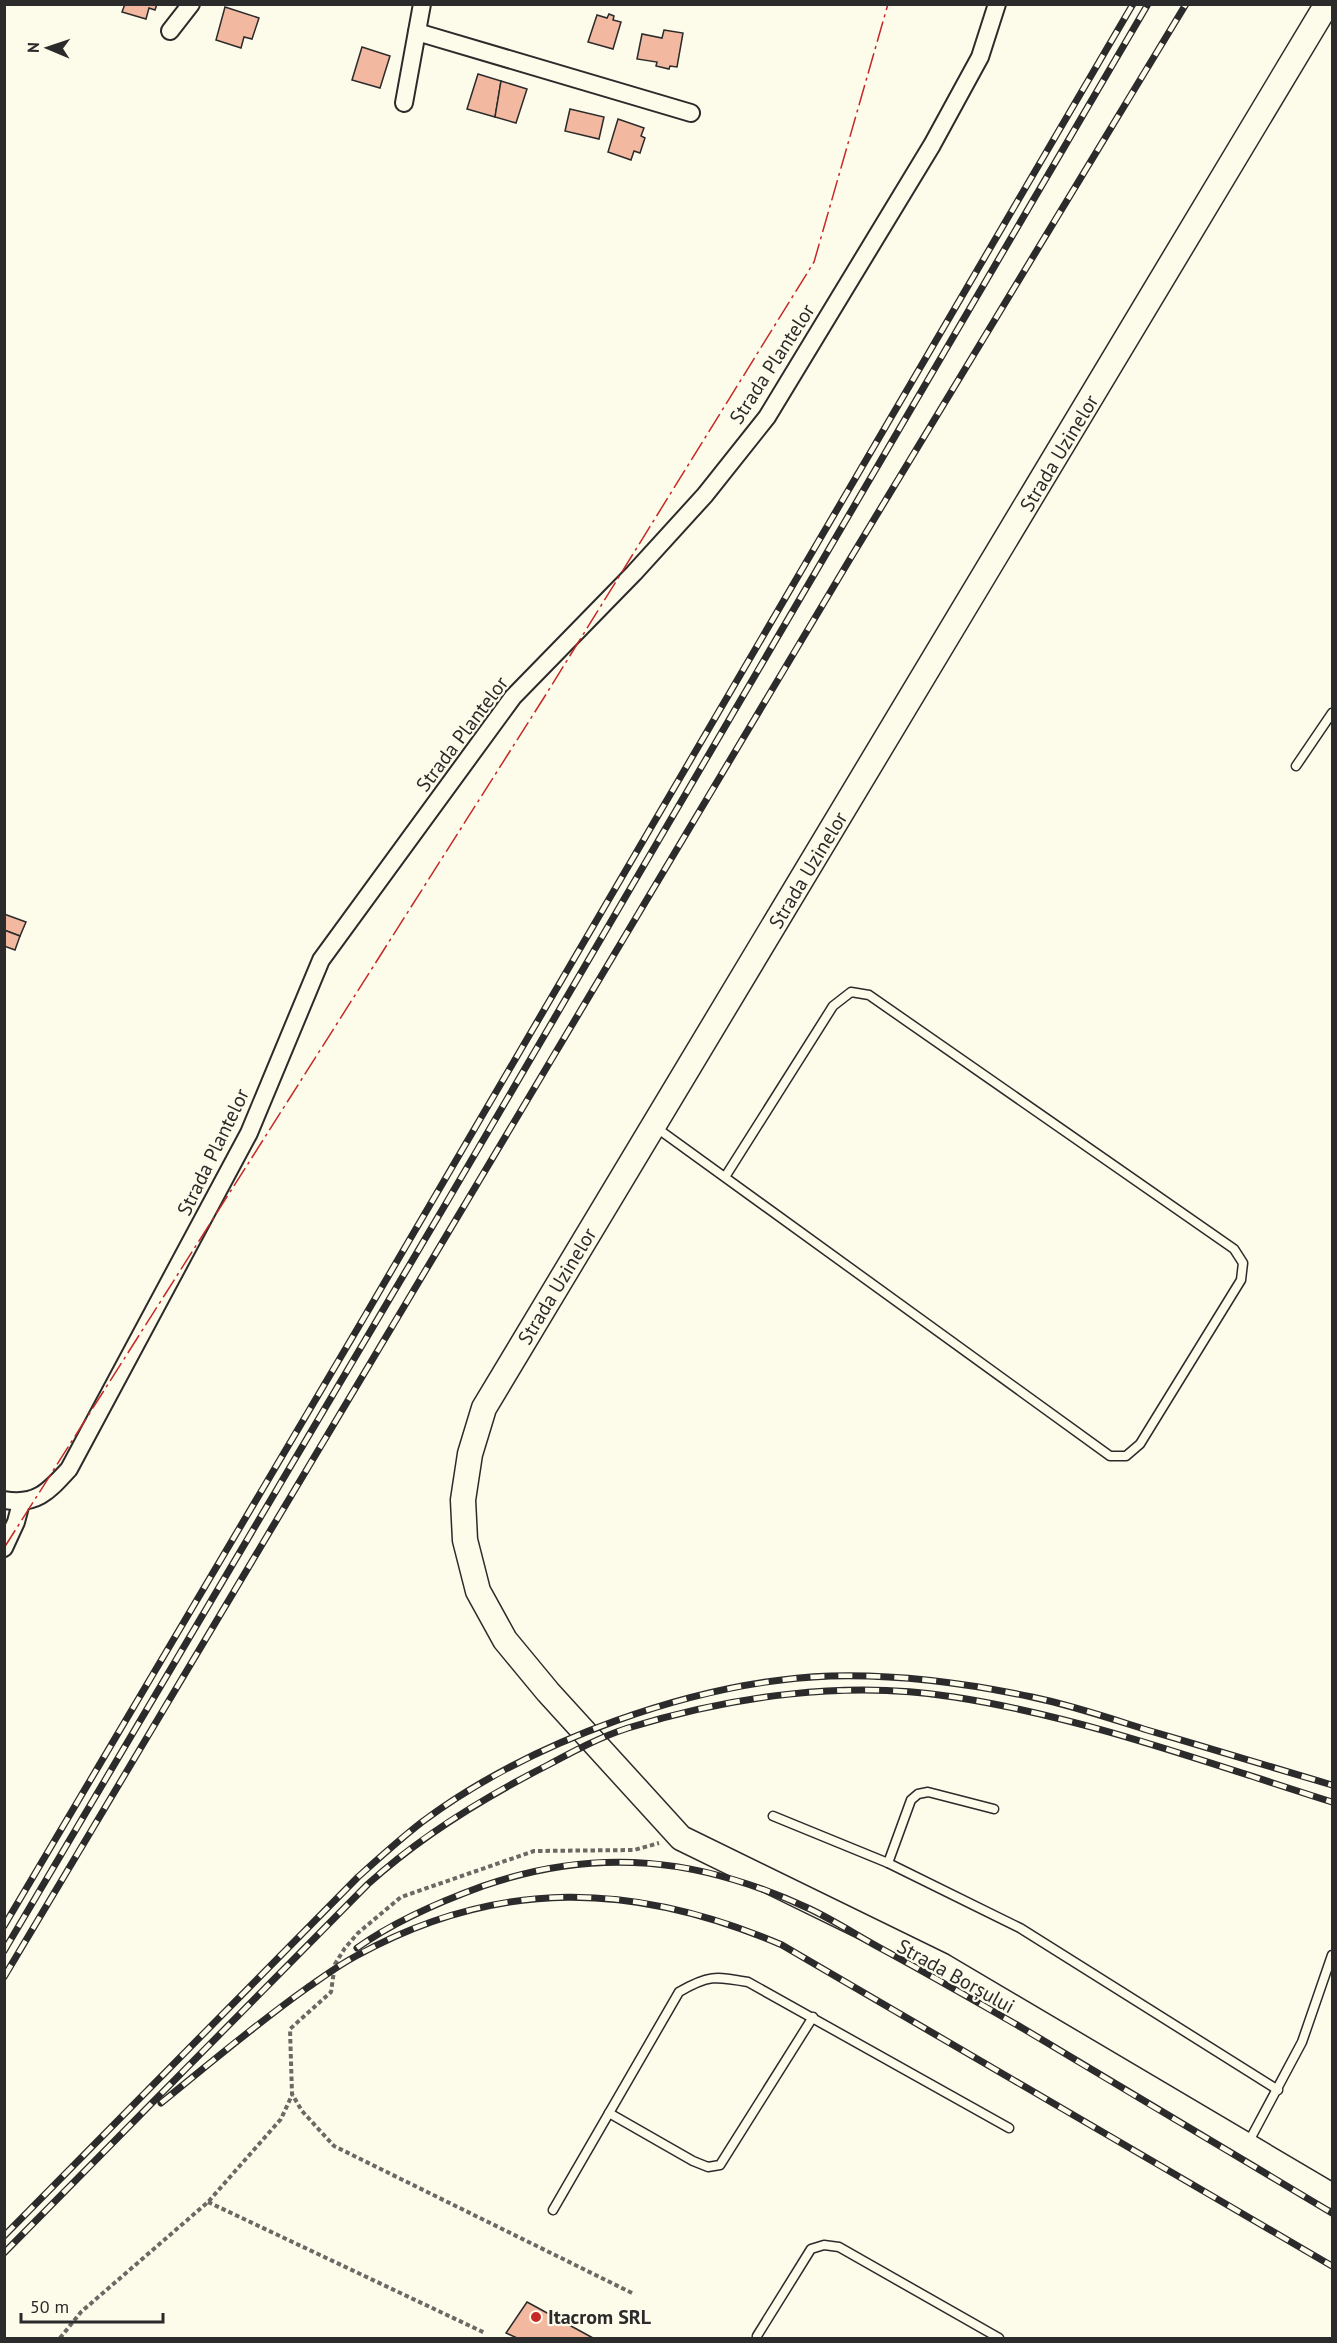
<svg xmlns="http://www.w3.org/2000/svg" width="1337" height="2343" font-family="'PT Sans',sans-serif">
	<rect width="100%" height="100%" fill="#fdfbea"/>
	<g fill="#f2b8a0" stroke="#2b2b2b" stroke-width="1.5">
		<path d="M125 4H157L155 10 149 8 146 19 122 12Z"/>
		<path d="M225 7 259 18 252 39 244 37 241 48 216 40Z"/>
		<path d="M609 14 614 16 613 20 621 22 613 49 588 42 597 15 607 18Z"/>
		<path d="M664 30 683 33 677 67 670 66 669 69 656 66 657 62 637 59 642 34 662 38Z"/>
		<path d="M362 47 390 56 380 88 352 80Z"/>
		<path d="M478 74 501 81 495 117 467 109Z"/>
		<path d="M501 81 527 89 516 123 495 117Z"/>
		<path d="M570 109 604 117 599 139 565 131Z"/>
		<path d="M618 119 644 128 641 136 645 138 640 153 634 151 631 160 608 152Z"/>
		<path d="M4 914 26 922 20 936 4 930Z"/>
		<path d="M4 930 20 936 15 950 4 946Z"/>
		<path d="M527 2302 593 2338H517L506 2333Z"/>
	</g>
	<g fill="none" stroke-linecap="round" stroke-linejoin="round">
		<g stroke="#2b2b2b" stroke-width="11">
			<g id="lane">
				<path d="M1296 766 1332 713"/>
				<path d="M654 1126 1110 1456H1126L1140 1444 1241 1280 1243 1263 1234 1249 869 995 851 992 833 1006 725 1177"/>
				<path d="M773 1816 888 1863 1020 1928 1278 2090"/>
				<path d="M888 1863 911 1800 918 1794 928 1792 994 1809"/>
				<path d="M609 2113 693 2161 708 2167 720 2165 813 2017"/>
				<path d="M1247 2145 1302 2042 1332 1955"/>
				<path d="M553 2210 679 1992C708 1975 715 1976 748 1982L1009 2128"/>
				<path d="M757 2336 811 2249 824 2245 839 2247 999 2338"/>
			</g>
		</g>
		<g stroke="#2b2b2b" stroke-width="20">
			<g id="street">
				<path d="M170 31 191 4"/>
				<path d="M417 32 691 113"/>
				<path d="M404 103 422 4"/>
				<path d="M4 1500C36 1506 49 1491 69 1469L249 1133 321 960 513 697 634 573 705 495 767 417 932 145 980 57 997 4"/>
				<path d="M4 1548 16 1522 21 1503"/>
			</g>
		</g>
		<g stroke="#2b2b2b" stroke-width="27">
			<path id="secondary" d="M1327 4 484 1408 470 1454 463 1500 465 1540 478 1591 505 1640 548 1692 681 1838 943 1966 1332 2196"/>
		</g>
		<g stroke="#6a6964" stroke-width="4" stroke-dasharray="4.5 3" stroke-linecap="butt">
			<path d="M208 2202 485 2333"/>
			<path d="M632 2293 334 2146 302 2111 292 2094 290 2029 331 1992 335 1964 345 1948 358 1933 401 1897 534 1851 634 1850 659 1843"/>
			<path d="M60 2338 81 2312 208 2202 281 2119 292 2095"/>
		</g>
		<use href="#lane" stroke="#fdfbea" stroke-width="8"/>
		<use href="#street" stroke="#fdfbea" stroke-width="16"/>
		<use href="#secondary" stroke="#fdfbea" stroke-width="24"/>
		<g stroke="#2b2b2b" stroke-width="7">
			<g id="rail">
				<path d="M4 1926 362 1321 1133 4"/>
				<path d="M357 1948C395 1921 439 1902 483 1886 598 1846 701 1858 810 1909 835 1921 858 1936 882 1949 930 1975 977 2002 1024 2029 1127 2091 1230 2152 1332 2213"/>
				<path d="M4 1951 448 1200 1148 4"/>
				<path d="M4 1977 850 559 1186 4"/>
				<path d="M161 2103C209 2064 256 2024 307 1988 323 1977 339 1965 356 1956 499 1877 635 1882 782 1945L1332 2266"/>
				<path d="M4 2236 358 1877C379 1858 400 1839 422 1822 529 1742 695 1681 830 1676 897 1674 966 1683 1032 1697 1071 1705 1109 1718 1147 1730 1209 1748 1271 1767 1332 1785"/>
				<path d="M4 2253 368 1884C422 1835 483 1798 548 1765 574 1751 600 1737 628 1728 732 1696 846 1680 954 1697 1083 1717 1208 1763 1332 1802"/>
			</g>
		</g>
		<use href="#rail" stroke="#fdfbea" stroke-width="4.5" stroke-dasharray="14" stroke-linecap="butt"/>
		<path stroke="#c62828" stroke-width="1.5" stroke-dasharray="21 4.5 3 4.5" stroke-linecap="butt" d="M4 1548 545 696 814 262 888 4"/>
	</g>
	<circle fill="#c62828" stroke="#fdfbea" stroke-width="2" cx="536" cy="2317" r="6"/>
	<g text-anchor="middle" stroke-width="4.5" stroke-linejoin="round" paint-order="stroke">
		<g font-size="20" fill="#2b2b2b" stroke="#fdfbea">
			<text transform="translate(772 364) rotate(-57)" y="7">Strada Plantelor</text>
			<text transform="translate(1059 453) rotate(-59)" y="7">Strada Uzinelor</text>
			<text transform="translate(462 734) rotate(-53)" y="7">Strada Plantelor</text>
			<text transform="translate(808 870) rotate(-59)" y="7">Strada Uzinelor</text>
			<text transform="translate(213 1152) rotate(-64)" y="7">Strada Plantelor</text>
			<text transform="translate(557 1286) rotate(-59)" y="7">Strada Uzinelor</text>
			<text transform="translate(956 1976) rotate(29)" y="7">Strada Borșului</text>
		</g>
		<g font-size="20" font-weight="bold" fill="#2b2b2b" stroke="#fdfbea" text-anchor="start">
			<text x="548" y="2324">Itacrom SRL</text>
		</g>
	</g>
	<rect width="1337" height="2343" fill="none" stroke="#2b2b2b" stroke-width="12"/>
	<g transform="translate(48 48) rotate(272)" stroke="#fdfbea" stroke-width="4.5" paint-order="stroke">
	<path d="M0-4.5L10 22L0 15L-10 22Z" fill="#2b2b2b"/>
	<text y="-9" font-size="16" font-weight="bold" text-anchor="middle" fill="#2b2b2b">N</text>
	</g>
	<path d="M21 2313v9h142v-9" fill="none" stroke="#2b2b2b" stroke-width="3"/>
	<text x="30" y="2313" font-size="18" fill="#2b2b2b" stroke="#fdfbea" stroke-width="4.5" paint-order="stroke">50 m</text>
</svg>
